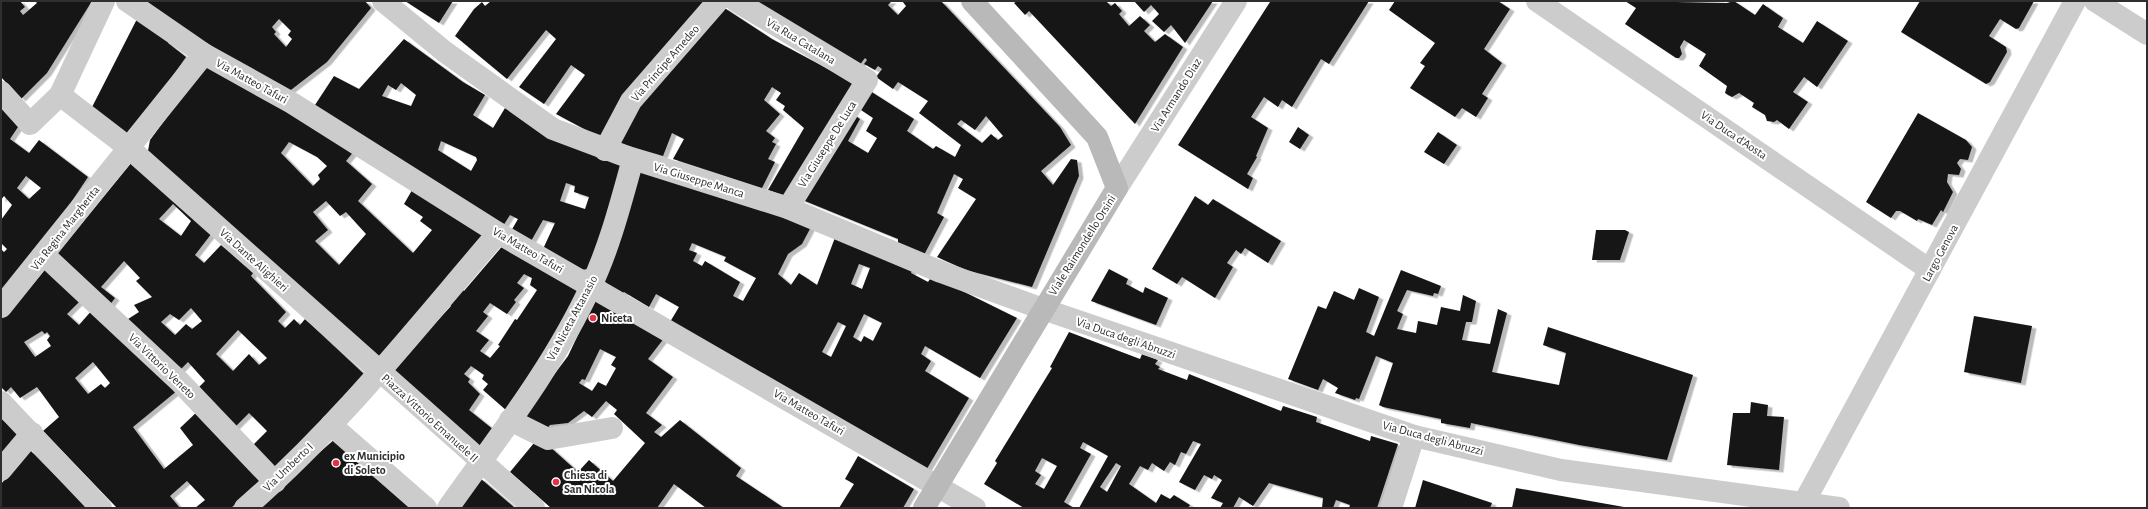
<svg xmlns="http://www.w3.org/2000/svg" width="2148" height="509" font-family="'Alegreya Sans',sans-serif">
	<defs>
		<filter id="shadow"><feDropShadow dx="4.5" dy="2.5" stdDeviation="0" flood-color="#0004"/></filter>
	</defs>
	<rect width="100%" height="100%" fill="#fff"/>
	<g fill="#161616" fill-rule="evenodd" filter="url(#shadow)">
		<path d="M1 1H20L25 7 20 11 23 15 37 3 35 1H92L47 73 21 99 1 77Z"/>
		<path d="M138 1H365L371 8 327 62 287 93ZM279 19 291 31 288 35 292 39 286 47 274 34 276 32 272 27Z"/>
		<path d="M405 1H453L439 23Z"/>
		<path d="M491 1H710L601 138 556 114 585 75 571 65 544 104 519 87 556 39 546 30 507 79 455 36 474 9 482 2 485 6Z"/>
		<path d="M751 1H892L888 5 898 15 906 6 902 1H941L1060 127 1071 145 1041 171 1053 185 1071 159 1077 160 1079 176 1032 287 966 270 937 257 976 199 958 188 963 179 954 174 937 213 944 217 924 255 898 245V239L800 199 853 114 860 119 848 141 868 153 877 138 866 131 873 118 855 106 867 89 914 119 907 131 933 149 936 146 955 157 961 145 919 113 928 101 898 82 893 89 876 77 882 69 878 66 875 70 864 64 867 60 865 58 859 66ZM986 116 1003 136 998 140 991 134 982 143 957 124 961 120 975 130Z"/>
		<path d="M1017 1H1106L1111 6 1115 3 1122 11 1119 14 1129 26 1140 16 1150 25 1144 31 1155 42 1165 34 1183 47 1135 124 1029 11 1025 15 1014 3Z"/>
		<path d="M1134 1H1213L1185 43 1171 25 1164 32 1152 21 1159 14 1151 5 1144 12Z"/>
		<path d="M1268 1H1369L1329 64 1321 59 1292 107 1282 100 1278 107 1264 97 1251 117 1268 128 1256 156 1257 157 1247 174 1253 178 1248 189 1178 145 1270 2Z"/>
		<path d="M1395 1H1498L1510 9 1484 49 1502 63 1482 94 1488 98 1476 117 1462 108 1455 117 1410 88 1425 66 1420 63 1435 43 1389 10Z"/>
		<path d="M1625 1 1727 3 1734 1 1755 15 1763 4 1783 18 1778 27 1803 43 1817 21 1848 41 1817 87 1804 77 1793 92 1808 102 1789 129 1777 120 1774 122 1767 121 1765 115 1752 107 1754 103 1739 93 1732 97 1728 95 1725 93 1727 86 1699 66 1706 54 1684 40 1680 47 1682 54 1679 58H1676L1625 24 1636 8Z"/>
		<path d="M1920 1H2034L2019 28 2016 29 2000 19 1989 36 2006 47 2007 52 1990 82 1986 84 1901 32Z"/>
		<path d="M723 7 772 39 856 84 787 196 768 190 804 128 783 110 785 106 776 100 781 93 772 87 764 100 780 114 766 131 775 138 772 142 776 144 768 159 775 162 762 188 673 159 684 139 672 133 663 156 619 143 639 104Z"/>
		<path d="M138 17 171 38 168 43 186 57 127 141 89 113Z"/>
		<path d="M404 39 463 82 485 95 473 115 493 128 505 108 625 166 594 268 581 270 543 249 555 223 543 220 530 243 511 231 518 219 510 215 503 226 313 108 334 76 359 89ZM401 83 416 95 411 106 382 96 388 85 396 90ZM441 141 476 157 477 160 471 171 438 150ZM566 183 575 186 574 192 589 197 585 209 560 201Z"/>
		<path d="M207 63 355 150 346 161 372 184 358 201 413 253 432 230 420 221 423 217 404 204 415 185 491 234 378 361 147 156 150 140ZM289 142 317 157 327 166 318 175 320 179 313 186 281 153ZM326 201 340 216 346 212 366 234 339 265 315 241 328 230 313 212Z"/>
		<path d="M1 104 20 124 10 139 29 153 39 140 88 177 66 210 1 291V249L4 252 7 249 1 243V220L12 205 4 196 1 200ZM26 176 41 188 29 199 17 188Z"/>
		<path d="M1918 113 1966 140 1972 147 1968 160 1960 159 1957 163 1961 169 1959 175 1948 174 1947 182 1953 192 1943 212 1941 210 1932 225 1918 219 1917 221 1900 211H1896L1891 218 1866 202Z"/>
		<path d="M1298 127 1309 135 1300 149 1289 142Z"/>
		<path d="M1438 132 1457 145 1444 164 1424 152Z"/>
		<path d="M132 162 212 233 195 255 204 263 221 245 253 273 251 276 286 312 278 321 285 328 294 319 300 325 305 319 364 374 292 453 272 470 251 447 267 431 249 413 234 428 196 390 205 381 188 362 178 372 125 321 139 312 134 305 152 297 136 281 140 278 124 261 101 287 115 298 109 306 55 256ZM173 204 191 221 181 236 159 219ZM191 308 202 321 192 329 186 324 175 335 161 322 170 314 179 320ZM238 330 267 358 259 365 249 354 233 371 216 354Z"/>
		<path d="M638 171 812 225 802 244 788 254 778 274 791 285 799 273 817 285 836 235 913 267 911 273 928 282 932 276 1017 318 980 378 925 346 921 354 931 361 925 371 969 398 925 472 670 322 679 307 656 294 649 307 624 292 620 296 608 288 602 275ZM692 243 726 257 724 261 756 278 743 301 733 296 740 282 705 261 702 266 693 261 697 253 689 250ZM859 264 870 268 862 289 851 284ZM864 314 882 323 873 341 864 336 861 342 853 337ZM838 322 846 326 831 357 822 352Z"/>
		<path d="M1195 196 1208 205 1213 199 1281 241 1268 263 1245 248 1241 254 1236 250 1227 263 1233 267 1215 298 1182 277 1177 284 1152 269Z"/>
		<path d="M1596 230H1625L1629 232 1620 260H1592Z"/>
		<path d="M505 243 581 289 552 346 507 411 483 390 488 384 482 379 484 375 471 366 464 374 470 379 468 382 480 394 469 410 494 430 480 449 391 371 451 306 449 304 462 289 464 291ZM524 274 532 278 530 285 537 290 517 320 515 319 498 345 500 346 490 358 480 351 489 340 476 331 488 316 483 312 490 303 507 314 516 302 514 300 524 288 517 283Z"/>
		<path d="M47 267 82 299 67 314 79 325 93 309 178 390 133 427 164 469 193 445 180 428 199 410 265 477 231 508H195L205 500 187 481 170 496 180 508H117L43 431 59 417 37 387 20 398 11 387 6 392 1 387V319L19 301ZM42 331 45 334 47 332 50 336 47 340 51 346 35 357 24 342ZM93 362 110 383 105 388 101 384 88 394 75 378Z"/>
		<path d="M1109 269 1128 279 1126 284 1143 293 1145 287 1168 298 1156 325 1091 301Z"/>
		<path d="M1401 270 1441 286 1438 294 1434 293 1433 296 1407 290 1397 311 1403 314 1397 329 1416 333 1418 321 1437 325 1441 307 1460 311 1463 295 1476 301 1472 322H1466L1462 340 1490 344 1498 309 1507 313 1492 372 1559 385 1566 353 1543 345 1548 327 1693 375 1667 460 1579 445 1471 423 1470 428 1441 423V419L1383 407 1379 405 1393 363 1376 356 1359 399 1356 398 1355 400 1335 393 1338 388 1323 379 1318 390 1288 379 1318 306 1326 309 1334 291 1354 300 1359 288 1379 297 1366 332 1374 336Z"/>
		<path d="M596 297 665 337 648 359 673 377 646 413 662 425 654 432 661 437 680 420 741 468 736 476 784 508H706L674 484 657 508H551L510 472 539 437 578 472 589 460 613 481 645 443 614 414 617 410 606 401 592 417 584 411 568 423 550 425 543 433 523 416 568 356ZM600 349 616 357 611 365 616 368 606 386 598 382 592 391 579 383 582 379 585 380Z"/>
		<path d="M1974 316 2032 326 2021 383 1964 372Z"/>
		<path d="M1069 332 1140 359 1142 354 1158 360 1155 364 1160 367 1158 369 1187 380 1189 374 1281 411 1283 406 1317 417 1316 422 1370 441 1371 436 1398 444 1377 508H1349L1350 505 1336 500 1333 508H1322L1323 498 1269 483 1253 506 1239 497 1233 508H1220L1223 503 1211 498 1222 480 1214 475 1212 479 1204 475 1195 490 1179 482 1201 444 1193 441 1186 454 1181 452 1175 465 1170 462 1164 471 1152 463 1148 470 1140 466 1129 484 1156 503 1161 494 1170 499 1174 495 1190 505 1188 508H1079L1108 456 1083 442 1080 448 1091 454 1064 502 1074 508H1024L984 484 997 463 995 461 1052 368 1050 367ZM1042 458 1057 466 1044 489 1035 484 1041 475 1035 471ZM1116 463 1121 466 1107 492 1100 487Z"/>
		<path d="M1751 402 1768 405 1767 416 1784 417 1779 470 1727 465 1733 413H1750Z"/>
		<path d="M1 418 20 436 1 461Z"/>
		<path d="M336 438 417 508H256Z"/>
		<path d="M30 450 87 508H1V484Z"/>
		<path d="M858 456 914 489 903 508H839L854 484 845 479Z"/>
		<path d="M480 478 515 508H461Z"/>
		<path d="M1423 480 1492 503 1490 508H1415Z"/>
		<path d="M1516 488 1624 507V508H1512Z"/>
	</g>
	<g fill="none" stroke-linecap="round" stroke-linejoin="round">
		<g stroke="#ccc" stroke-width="22">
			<path d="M127 1 204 54 292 103 498 233 975 508"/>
			<path d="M383 1 445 52 553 129 633 159 788 208 941 272 1043 309 1414 436 1561 470 1839 508"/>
			<path d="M736 1 867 80 788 208"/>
			<path d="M1537 1 1930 270"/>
			<path d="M2095 1 2147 34"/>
			<path d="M1 92 30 124 60 95 104 1"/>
			<path d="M60 95 129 148 534 508"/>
			<path d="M605 150 631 101 718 1"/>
			<path d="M1117 188 1236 1"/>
			<path d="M44 255 180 382 275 482"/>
			<path d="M1 307 204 54"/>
			<path d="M1 402 101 508"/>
			<path d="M510 420 548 439 612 428"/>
			<path d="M331 425 426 508"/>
			<path d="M1 470 32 433"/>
			<path d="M245 508C339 427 417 327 498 233"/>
			<path d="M448 508C499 436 554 366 591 286 610 246 621 202 633 159"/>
			<path d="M1391 508 1414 436"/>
			<path d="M1801 508 2075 1"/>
		</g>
		<path stroke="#b9b9b9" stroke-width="22" d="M924 508 1117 188 1097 137 972 1"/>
	</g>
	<g fill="#e63145" stroke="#fff" stroke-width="1.5">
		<circle cx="593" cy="318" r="4"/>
		<circle cx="336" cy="463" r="4"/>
		<circle cx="556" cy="482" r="4"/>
	</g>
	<g text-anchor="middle" stroke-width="4" stroke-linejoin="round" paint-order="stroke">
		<g font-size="12" fill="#2f2f2f" stroke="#fff">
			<text transform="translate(801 41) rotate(31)" y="4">Via Rua Catalana</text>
			<text transform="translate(665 63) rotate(-49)" y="4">Via Principe Amedeo</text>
			<text transform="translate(252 81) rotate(29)" y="4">Via Matteo Tafuri</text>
			<text transform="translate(1176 95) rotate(-58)" y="4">Via Armando Diaz</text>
			<text transform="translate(1734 135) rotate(34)" y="4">Via Duca d'Aosta</text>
			<text transform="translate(827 144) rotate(-58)" y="4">Via Giuseppe De Luca</text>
			<text transform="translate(699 180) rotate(17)" y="4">Via Giuseppe Manca</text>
			<text transform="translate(65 228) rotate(-52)" y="4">Via Regina Margherita</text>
			<text transform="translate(1082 245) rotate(-58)" y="4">Viale Raimondello Orsini</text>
			<text transform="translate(528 250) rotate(30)" y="4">Via Matteo Tafuri</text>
			<text transform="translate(1940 253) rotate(-62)" y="4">Largo Genova</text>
			<text transform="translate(254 260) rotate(42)" y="4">Via Dante Alighieri</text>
			<text transform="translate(572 318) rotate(-62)" y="4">Via Niceta Attanasio</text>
			<text transform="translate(1126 338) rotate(19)" y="4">Via Duca degli Abruzzi</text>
			<text transform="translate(162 366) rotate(44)" y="4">Via Vittorio Veneto</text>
			<text transform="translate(809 412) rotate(30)" y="4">Via Matteo Tafuri</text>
			<text transform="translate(430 418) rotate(42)" y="4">Piazza Vittorio Emanuele II</text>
			<text transform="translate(1433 438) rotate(15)" y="4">Via Duca degli Abruzzi</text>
			<text transform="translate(288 467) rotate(-44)" y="4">Via Umberto I</text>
		</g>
		<g font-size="12" font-weight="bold" fill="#2f2f2f" stroke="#fff" text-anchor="start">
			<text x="601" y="322">Niceta</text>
			<text x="344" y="460">ex Municipio<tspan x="344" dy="14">di Soleto</tspan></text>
			<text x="564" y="479">Chiesa di<tspan x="564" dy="14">San Nicola</tspan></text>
		</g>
	</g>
	<rect width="2148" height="509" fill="none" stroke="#2f2f2f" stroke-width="4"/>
</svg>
